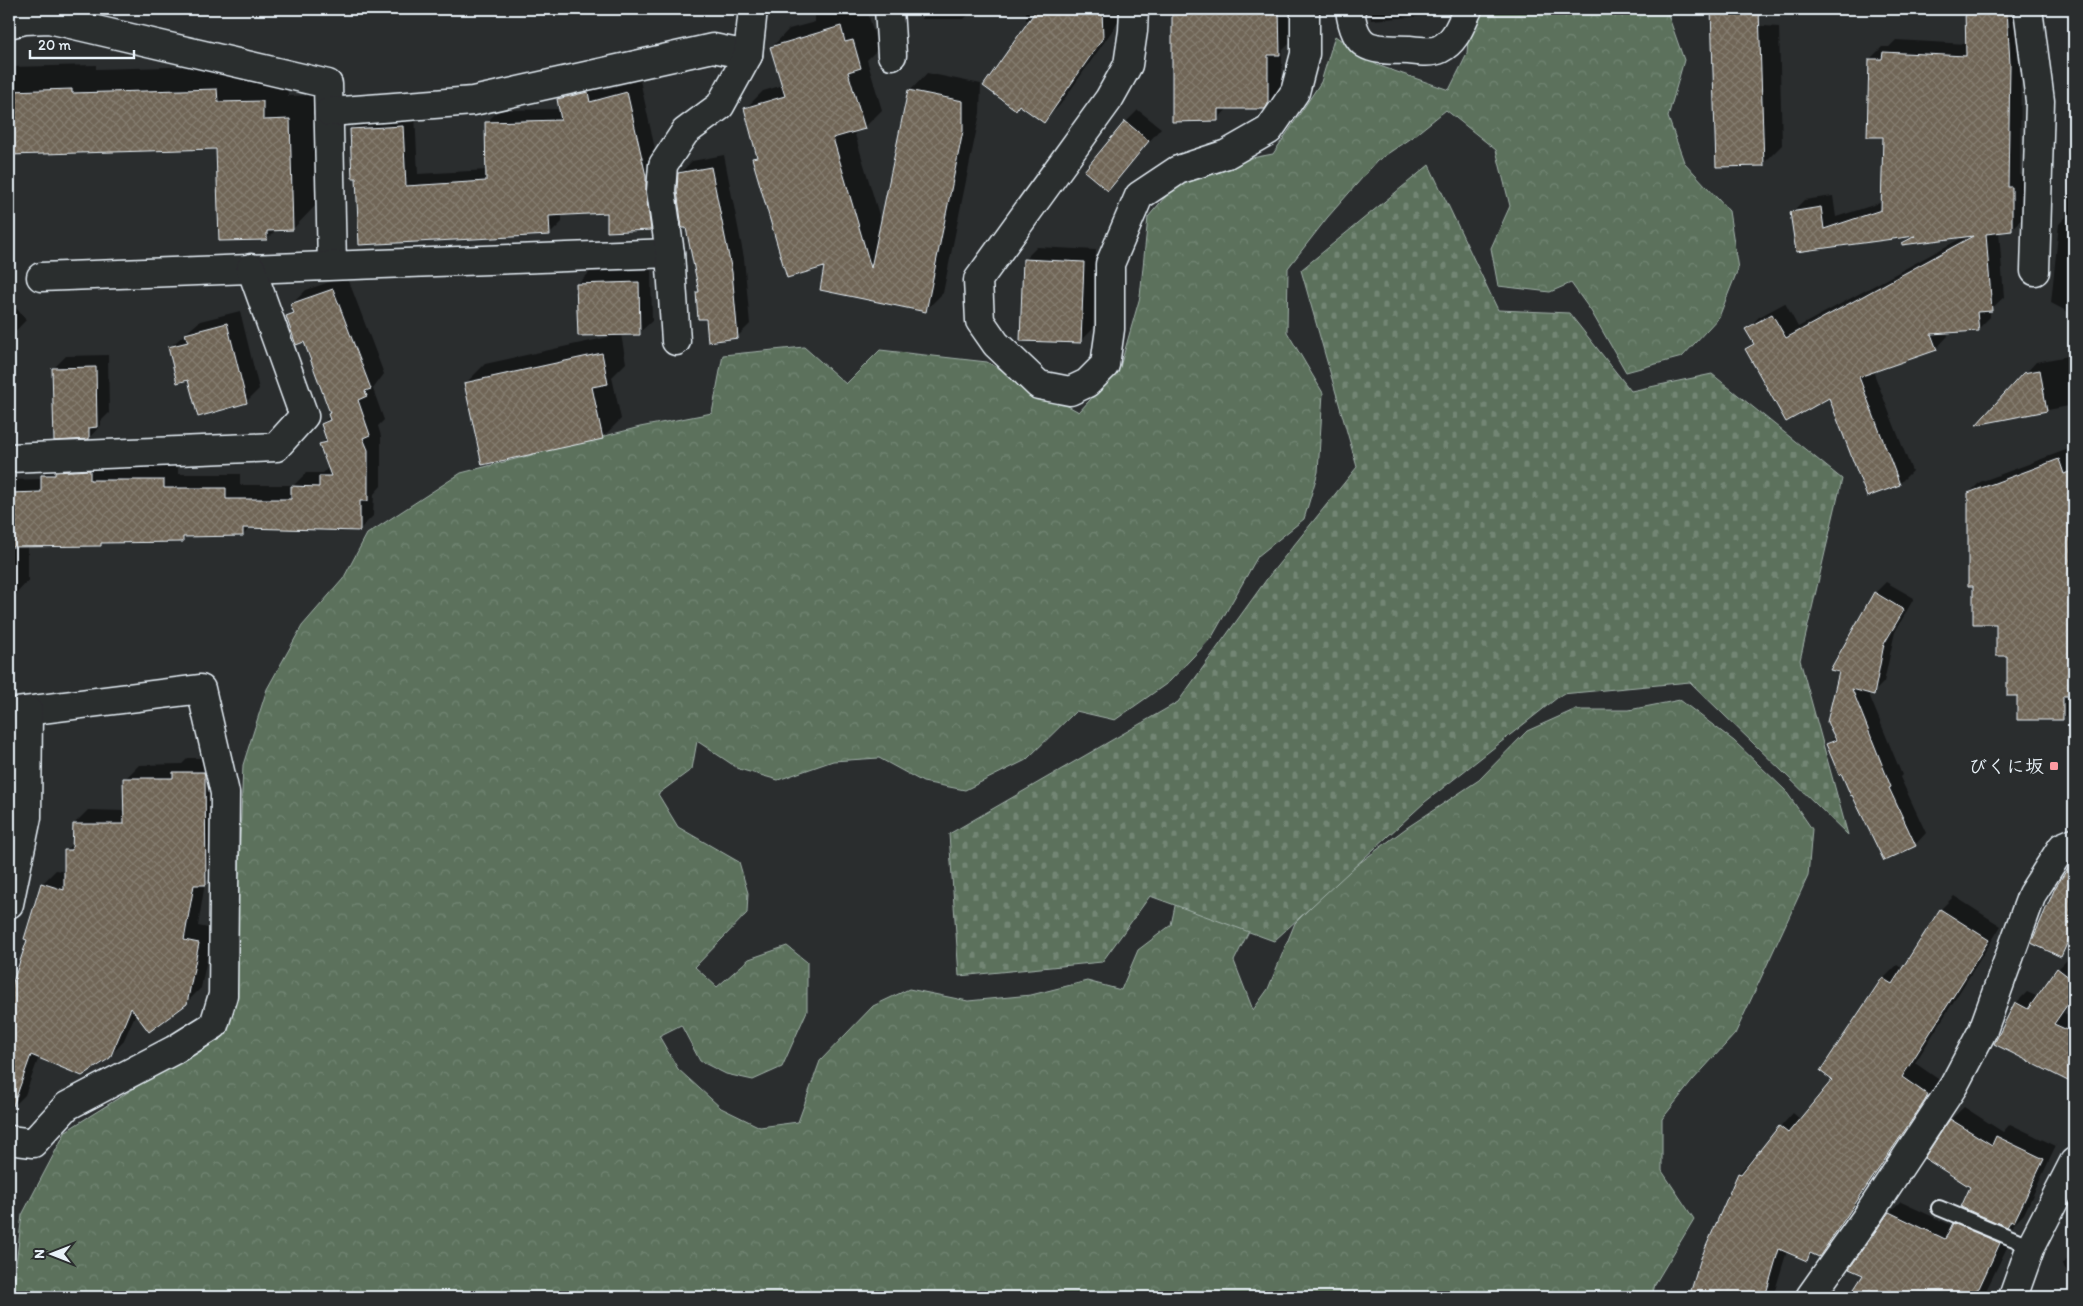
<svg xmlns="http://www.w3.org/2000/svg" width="2083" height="1306" font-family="Itim,'Klee One',sans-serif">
	<defs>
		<pattern id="forest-crowns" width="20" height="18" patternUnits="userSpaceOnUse" patternTransform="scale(1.25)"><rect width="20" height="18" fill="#5b715c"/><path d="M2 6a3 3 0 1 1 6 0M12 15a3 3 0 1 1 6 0" fill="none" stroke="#738674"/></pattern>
		<pattern id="cemetery-stones" width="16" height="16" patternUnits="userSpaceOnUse" patternTransform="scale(1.25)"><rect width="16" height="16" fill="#5b715c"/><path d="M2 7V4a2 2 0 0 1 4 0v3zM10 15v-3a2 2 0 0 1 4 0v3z" fill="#738674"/></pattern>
		<pattern id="building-cross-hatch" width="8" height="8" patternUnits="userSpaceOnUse" patternTransform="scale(1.25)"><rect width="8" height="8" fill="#706556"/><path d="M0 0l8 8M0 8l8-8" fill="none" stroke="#847c6f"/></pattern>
	</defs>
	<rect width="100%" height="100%" fill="#2a2d2e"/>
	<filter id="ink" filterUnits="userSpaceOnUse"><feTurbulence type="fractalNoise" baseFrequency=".02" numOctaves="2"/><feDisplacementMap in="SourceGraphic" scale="10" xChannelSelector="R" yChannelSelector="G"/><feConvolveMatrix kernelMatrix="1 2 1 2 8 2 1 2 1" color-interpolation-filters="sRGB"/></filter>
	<g filter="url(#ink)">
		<path fill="url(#forest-crowns)" stroke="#a2b1aa" d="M1470 9H1666L1684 60 1668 117 1684 162 1729 211 1738 269 1719 317 1682 357 1626 372 1591 311 1571 283 1550 292 1498 286 1491 248 1510 206 1496 150 1446 110 1415 135 1377 161 1327 218 1288 268 1287 332 1323 393 1318 472 1304 519 1258 556 1212 637 1169 682 1115 720 1076 711 1026 760 965 790 923 782 879 758 833 761 778 780 739 769 697 741 692 769 658 794 678 827 739 862 748 893 747 913 695 967 717 987 749 959 787 946 807 962V1011L782 1067 753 1080 726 1074 700 1061 681 1025 659 1036 678 1069 721 1108 760 1127 798 1122 820 1061 873 1006 909 989 968 1001 1031 995 1087 981 1121 990 1138 950 1171 925 1179 887 1256 917 1234 961 1253 1010 1268 989 1295 923 1342 876 1405 829 1479 780 1527 731 1574 710H1629L1680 700 1734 741 1785 790 1812 829 1808 876 1735 1034 1693 1080 1662 1119V1171L1694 1219 1655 1284 1652 1297H12L22 1215 66 1131 211 1040 231 1020 234 993 243 765 267 689 302 626 343 579 367 534 461 473 640 427 712 413 723 355 804 347 846 384 880 350 987 362 1079 412 1120 367 1140 297 1148 217 1188 170 1273 154 1321 82 1335 36 1377 65 1449 90 1467 54Z"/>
		<path fill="url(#cemetery-stones)" stroke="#a2b1aa" d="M1429 165 1498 310 1569 313 1631 391 1712 374 1842 479 1800 660 1848 835 1690 682 1562 694 1425 802 1274 941 1150 896 1102 962 959 976 949 834 1178 702 1269 576 1357 467 1301 270Z"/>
		<g fill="#0007">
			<path d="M815 9H867L878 49 867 60 882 110 864 128 854 131 882 225 910 91 927 73 981 84 980 113 943 293 925 311 825 265 753 159 758 154 745 109 763 91 783 85 772 47 789 29 815 22Z"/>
			<path d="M914 9H974L964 19H922V14H914Z"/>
			<path d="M1026 9H1118L1119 21 1060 105 1044 121 1020 104 1016 108 1031 20H1026Z"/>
			<path d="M1173 9H1293L1294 39 1282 51V89L1279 93 1264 107H1229L1217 120H1174Z"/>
			<path d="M1370 9H1432L1425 16 1371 20Z"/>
			<path d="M1966 9H2020L2021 51 2020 175H2024V217L2011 229 1999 231 2004 297 1990 310V317L1978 329 1947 332 1948 336 1936 349 1873 371 1912 471 1899 484 1829 396 1747 349 1754 342 1747 329 1759 317 1785 303 1798 327 1965 236 1903 243 1911 235 1797 250 1792 212 1804 200 1833 196 1836 217 1883 202 1885 136 1870 59 1882 47H1889L1896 40 1967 44Z"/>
			<path d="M2071 9H2074V63H2070Z"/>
			<path d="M1732 24 1779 27 1782 145 1763 164Z"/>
			<path d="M96 65V69L241 65 242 78 287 77 288 96 314 95 317 204 293 229 276 230 267 239 217 188V148L9 154V67Z"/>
			<path d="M600 80 602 90 640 80 658 163 663 216 650 229 608 211 562 214V222L550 234 357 176 351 130 363 117 415 114 418 174 487 170 486 123 499 110 560 109 558 99 571 86Z"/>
			<path d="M1138 110 1161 128 1108 189 1126 122Z"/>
			<path d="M2074 117V315L2051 303 2059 224 2066 217Z"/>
			<path d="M724 155 744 258 750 324 737 337 707 317 697 293 700 289 679 174 692 161Z"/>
			<path d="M1037 247 1096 250 1093 329 1080 342 1024 260Z"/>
			<path d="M651 270 652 321 639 333 621 334 626 363 612 377 621 419 602 438 466 383 485 364 618 335 577 285 590 272Z"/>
			<path d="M347 276 384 374 373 389 384 420 378 426 381 436V486L374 494 373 516 359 530 251 527 243 535 187 536 183 540 104 541 101 544 28 546V581L14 596H9V480L42 479V476L56 462 103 466H178V474H240V485H294L306 473H323L329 467 321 444 327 438 322 424 330 416 331 412 305 340 287 317 294 310 292 304 306 290Z"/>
			<path d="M12 303 26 320 9 338V305Z"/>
			<path d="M240 311 259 389 246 402 189 378 169 348 200 321Z"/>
			<path d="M108 355 109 413 101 421V425L89 438 53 369 66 356Z"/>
			<path d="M2074 355V405L1980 423 2036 362Z"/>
			<path d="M2074 447V708L2062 719 2018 695 2008 655 1998 623 1974 585 1969 493 1980 482Z"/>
			<path d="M1886 582 1914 598 1895 632 1884 682 1873 693 1868 692 1902 775 1900 777 1926 833 1915 845 1827 744 1836 736 1875 593Z"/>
			<path d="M188 758H218L220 869 205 883 198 926 213 929 201 988 186 1003 136 1013 123 1042 109 1057H39L25 1095 11 1109H9V998L29 939 42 884 56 870 65 872V851L74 842V824L88 810 125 811V779L139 765 182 764Z"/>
			<path d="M1954 896 2001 926 1915 1063 1941 1081 1937 1087 1833 1242 1819 1255 1814 1253 1807 1260 1787 1251 1773 1297H1690L1702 1259 1739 1173 1793 1113 1801 1120 1833 1079 1822 1071 1883 979 1897 965 1903 969 1941 909Z"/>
			<path d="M2069 958 2074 962V998L2064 1013 2074 1017V1081L1996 1043 2016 1003 2027 992 2038 997 2058 969Z"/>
			<path d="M1964 1107 2003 1132 2010 1124 2056 1146 2024 1214 2011 1227 1962 1207 1972 1187 1926 1158 1951 1119Z"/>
			<path d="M1901 1202 1953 1226 1965 1213 2014 1233 1983 1297H1850L1865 1275 1889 1213Z"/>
			<path d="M2074 1252V1281L2062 1264Z"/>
		</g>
		<g fill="url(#building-cross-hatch)" stroke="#e8f1f8">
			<path d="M1037 9H1102L1103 38 1044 123 1019 105 1016 110 983 86Z"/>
			<path d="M1172 9H1279L1280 55H1268V104L1265 109H1218V121L1172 122Z"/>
			<path d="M1711 9H1759L1764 166 1716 167Z"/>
			<path d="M1965 9H2007L2010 64 2008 187H2012V231L1986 234 1992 311 1977 312 1979 331 1931 334 1937 350 1859 377 1900 485 1867 497 1829 398 1786 422 1745 349 1754 344 1745 329 1772 314 1786 338 1973 236 1902 245V243L1915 236 1796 252 1790 212 1821 207 1824 229 1881 210 1883 137H1867L1869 59H1882L1883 52 1966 56Z"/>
			<path d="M841 26 845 42 853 40 861 68 848 72 865 129 833 138 871 268 908 90 963 101V131L926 312 820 290 824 267 787 278 752 158 757 157 744 108 785 96 770 47Z"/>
			<path d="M72 89V93L217 89 218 102 263 101V120L290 119 293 230 267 231V240L219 241 216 149 9 155V91Z"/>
			<path d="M588 92 590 102 627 92 646 176V193L651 230 607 232V213L549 216 550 235 359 245 356 178H352L350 129 403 126 406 186 486 181 485 122 561 120 557 99Z"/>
			<path d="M1125 121 1149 141 1108 191 1084 171Z"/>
			<path d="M711 167 732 272 738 338 708 342 706 319H698L696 292H699L686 228H682L677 190 678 173Z"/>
			<path d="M1023 259 1084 262 1081 343 1020 341Z"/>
			<path d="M639 282 640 335 578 336 576 284Z"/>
			<path d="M333 289 371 389 365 391 367 396 358 400 370 435 363 438 368 450V501H360V531L243 528V536L183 537V542L101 543V546L9 547V493L41 492V475H55V472L90 470V480H164V488H226V499H291V486L319 487V476H331L319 444 327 442 321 424 330 420 328 414 330 413 304 342 296 345 286 316 294 313 290 304Z"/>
			<path d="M227 323 247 403 198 417 188 380 177 383 168 347 188 342 185 334Z"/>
			<path d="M602 353 608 384 592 387 603 439 482 465 464 383Z"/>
			<path d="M96 367 97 427 89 428V439L54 441 52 368Z"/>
			<path d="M2040 370 2047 411 1976 425 2023 373Z"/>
			<path d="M2059 459 2064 474 2074 470V624H2070L2069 696H2063V720H2017V696H2007V656H1996V624H1973V586H1968V493Z"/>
			<path d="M1874 592 1904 610 1884 644 1874 695 1852 689 1891 787 1889 788 1916 846 1884 861 1852 795 1851 796 1841 773 1839 775 1826 744 1836 740 1827 722 1839 672 1830 670Z"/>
			<path d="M173 772H204L205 776 206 885H194L184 940 199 943 187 1004 149 1032 131 1008 110 1058 82 1076 31 1055 13 1106 9 1105V994L27 940 24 939 41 883 64 890V850H72L73 824H124L123 778H173Z"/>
			<path d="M2074 859V928L2061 957 2031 943 2055 888Z"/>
			<path d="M1940 909 1989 940 1902 1077 1928 1095 1924 1102 1819 1257 1810 1253 1807 1261 1779 1249 1765 1297H1689L1701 1258 1738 1173 1741 1174 1779 1126 1788 1133 1832 1080 1820 1071 1882 978 1892 984Z"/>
			<path d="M2057 968 2074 981V995L2054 1024 2074 1033V1084L1994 1044 2015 1002 2028 1009Z"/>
			<path d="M1950 1119 1992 1145 1996 1136 2044 1159 2014 1222 2011 1220 2007 1227 1961 1207 1970 1187 1924 1158Z"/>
			<path d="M1889 1212 1945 1239 1953 1223 2000 1243 1979 1288 1963 1297H1849L1863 1275 1849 1269Z"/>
		</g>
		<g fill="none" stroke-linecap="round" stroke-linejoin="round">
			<g stroke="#e8f1f8" stroke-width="18">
				<path id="lane" d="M1939 1208 2031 1246"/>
			</g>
			<g stroke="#e8f1f8" stroke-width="31">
				<g id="street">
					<path d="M889 9 892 55"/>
					<path d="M1134 9 1133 31 1128 65 1109 99 978 280 980 321 996 344 1039 385 1070 391 1087 383 1105 365 1110 329V264L1139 196 1178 170 1227 154 1269 130 1295 92 1305 54V9"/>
					<path d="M1350 9C1355 53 1373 49 1409 50 1418 51 1432 53 1440 49 1456 41 1461 24 1468 9"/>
					<path d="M2028 9 2040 101 2035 271"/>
					<path d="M9 24 25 20 49 19 328 84 332 265"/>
					<path d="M329 112 473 101 713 48 748 55"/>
					<path d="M41 277 670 253"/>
					<path d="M676 341 670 253 661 191 663 165 685 132 720 106 748 55 753 9"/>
					<path d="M9 458 276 447 304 416 251 268"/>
					<path d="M9 713 201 689 225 793 223 995 214 1025 174 1050 67 1106 33 1143 9 1140"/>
					<path d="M9 904 27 817 28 711"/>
					<path d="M1810 1297 1868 1215 1954 1085 1983 1030 2032 894 2062 847 2074 842"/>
				</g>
			</g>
			<g stroke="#e8f1f8" stroke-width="31">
				<path id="secondary" d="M2013 1297 2031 1246 2074 1162"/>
			</g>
			<use href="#lane" stroke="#2a2d2e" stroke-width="14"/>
			<use href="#street" stroke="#2a2d2e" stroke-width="28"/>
			<use href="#secondary" stroke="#2a2d2e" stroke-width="28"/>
		</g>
	</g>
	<rect fill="#ff9aa2" stroke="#2a2d2e" stroke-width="2" x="2049" y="761" width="10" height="10" rx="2.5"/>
	<g text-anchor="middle" stroke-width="4.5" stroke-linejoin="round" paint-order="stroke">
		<g font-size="19" font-weight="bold" fill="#e8f1f8" stroke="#2a2d2e" text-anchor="end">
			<text x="2044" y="773">びくに坂</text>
		</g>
	</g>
	<rect width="2083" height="1306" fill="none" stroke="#2a2d2e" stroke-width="30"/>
	<rect x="15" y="15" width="2053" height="1276" fill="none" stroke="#e8f1f8" stroke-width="2" filter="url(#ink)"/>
	<g transform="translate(52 1254) rotate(270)" stroke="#2a2d2e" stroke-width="4" paint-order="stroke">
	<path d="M0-4L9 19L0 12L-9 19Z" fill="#e8f1f8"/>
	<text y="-8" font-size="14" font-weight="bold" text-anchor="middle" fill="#e8f1f8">N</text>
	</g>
	<path d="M30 50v8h104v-8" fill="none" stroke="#e8f1f8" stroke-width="2.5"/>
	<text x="38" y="50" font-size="15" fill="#e8f1f8" stroke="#2a2d2e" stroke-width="4" paint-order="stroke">20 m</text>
</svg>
